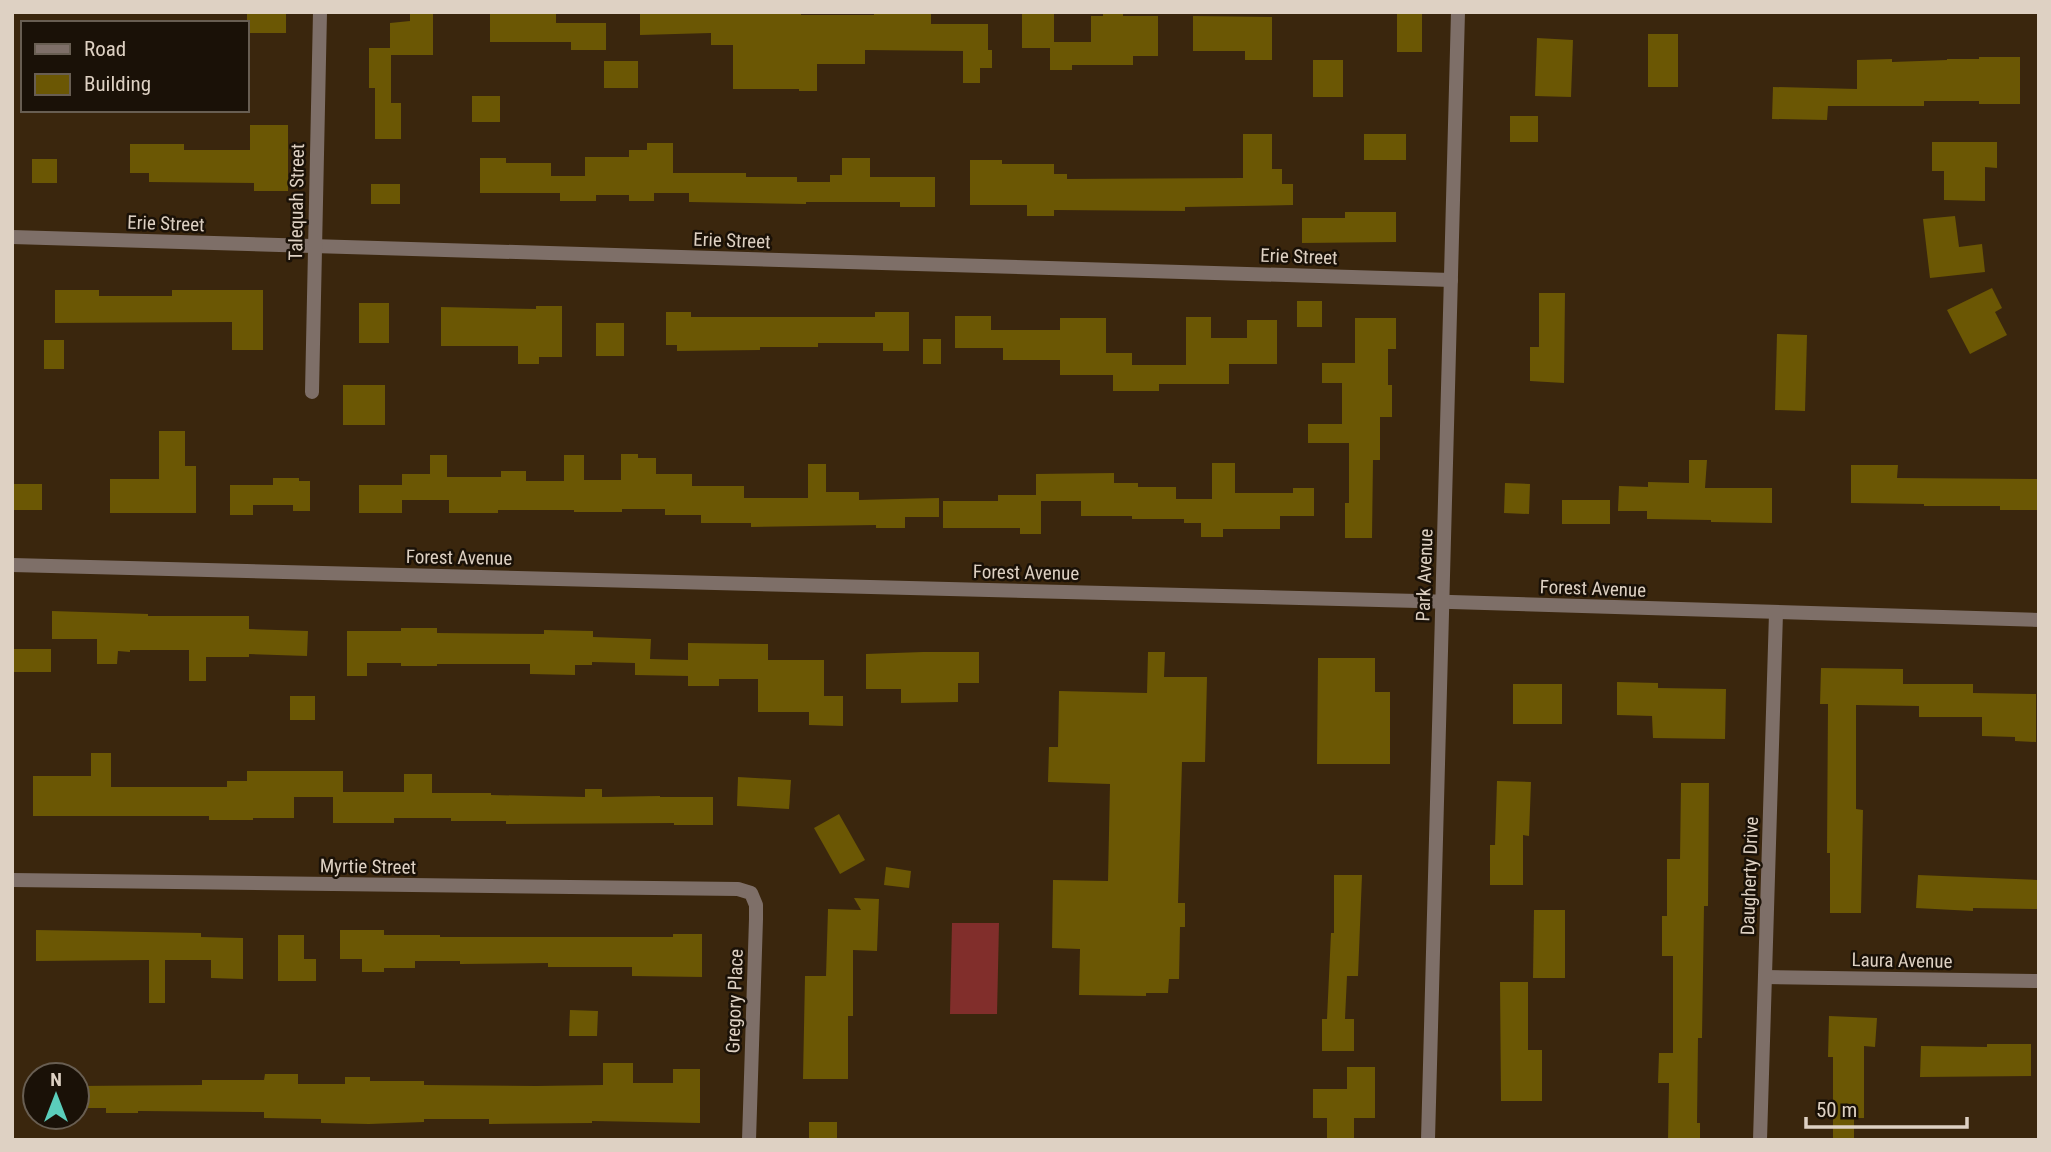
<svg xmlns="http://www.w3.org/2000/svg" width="2051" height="1152" font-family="'Roboto Condensed',sans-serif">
	<rect width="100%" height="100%" fill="#3a260d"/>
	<path fill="#812e2b" d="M952 923H999L997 1014H950Z"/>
	<g fill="#6b5704">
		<rect x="247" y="12" width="39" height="21"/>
		<path d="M490 12H556V23H606V50H571V42H490Z"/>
		<path d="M640 12H789L801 13V15H874V12H931V24H988V50H992V68H980V83H963V51L865 50V64H817V91H799V89H733V45H711V33L640 35Z"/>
		<path d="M1022 12H1054V42H1091V16H1103V12H1123V16H1158V56H1133V65H1072V70H1050V48H1022Z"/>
		<rect x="1397" y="12" width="25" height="40"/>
		<path d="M410 14H433V55H391V103H401V139H375V88H369V48H390V23L410 21Z"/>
		<path d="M1193 16 1272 17V60H1245V51H1193Z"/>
		<rect x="1648" y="34" width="30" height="53"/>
		<path d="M1537 38 1573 40 1571 97 1535 96Z"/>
		<path d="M1979 57H2020V104H1979V101H1924V106H1828L1827 120 1772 119 1773 87 1857 89V60L1892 59V62L1947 60V59H1979Z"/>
		<rect x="1313" y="60" width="30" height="37"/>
		<rect x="604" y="61" width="34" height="27"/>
		<rect x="472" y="96" width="28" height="26"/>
		<rect x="1510" y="116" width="28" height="26"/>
		<path d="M250 125H288V191H254V183L149 182V173H130V144H184V150H250Z"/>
		<path d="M1243 134H1272V169H1282V184H1293V205L1185 207V211L1054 210V216H1027V205H970V160H1002V164H1054V174H1067V179L1243 178Z"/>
		<rect x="1364" y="134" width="42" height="26"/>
		<path d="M1932 142H1997V168L1985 167V201L1944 200V171H1932Z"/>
		<path d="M647 143H673V173H746V177H797V182H830V175H842V158H870V177H935V207H900V202H806V204L689 202V193H654V201H629V195H596V201H560V193H480V158H506V163H551V176H585V157H629V150H647Z"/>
		<rect x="32" y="159" width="25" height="24"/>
		<rect x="371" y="184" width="29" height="20"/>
		<path d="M1345 212H1396V242L1302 243V218H1345Z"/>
		<path d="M1955 216 1959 247 1982 244 1985 272 1930 278 1923 219Z"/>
		<path d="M1992 288 2002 308 1995 312 2007 335 1970 354 1947 310Z"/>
		<path d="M55 290H99V296H172V290H263V350H232V322L55 323Z"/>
		<path d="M1539 293H1565L1564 383 1530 381V347H1539Z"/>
		<rect x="1297" y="301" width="25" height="26"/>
		<rect x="359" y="303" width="30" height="40"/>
		<path d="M536 306H562V357H539V364H518V346H441V307L536 309Z"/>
		<path d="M666 312H691V317H875V312H909V351H883V343H818V347H760V350L677 351V345H666Z"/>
		<path d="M955 316H991V330H1060V318H1106V353H1132V365H1186V317H1211V338H1247V320H1277V364H1229V384H1159V391H1113V375H1060V360H1003V348H955Z"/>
		<path d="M1355 318H1396V349H1388V385H1392V417H1380V460H1373L1372 538H1345V503H1349V443H1308V424H1342V383H1322V363H1355Z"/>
		<rect x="596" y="323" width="28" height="33"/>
		<path d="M1777 334 1807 335 1805 411 1775 410Z"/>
		<rect x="923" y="339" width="18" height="25"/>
		<rect x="44" y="340" width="20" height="29"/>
		<rect x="343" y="385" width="42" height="40"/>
		<path d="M159 431H185V466H196V513H110V479H159Z"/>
		<path d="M621 454H638V458H656V474H692V486H744V498H808V464H826V492H859V500L939 498V517H905V528H876V525L751 527V523H701V515H665V509H622V512H574V510H498V513H449V500H402V513H359V485H402V474H430V455H447V477H501V471H526V481H564V455H584V480H621Z"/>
		<path d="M1689 460H1707L1705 488H1772V523L1711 522V520L1647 519V511H1618L1619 486 1648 487V482L1689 483Z"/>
		<path d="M1212 463H1235V493H1293V488H1314V516H1280V529H1223V537H1201V523H1184V519H1132V516H1081V501H1041V534H1020V528H943V501H998V495H1036V474L1114 473V483H1138V487H1176V499H1212Z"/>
		<path d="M1851 465H1898L1897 478 2039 479V510H2000V506H1924V504L1851 503Z"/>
		<path d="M273 478H299V481H310V511H293V505H253V515H230V485H273Z"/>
		<path d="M1505 483 1530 484 1529 514 1504 513Z"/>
		<rect x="12" y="484" width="30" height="26"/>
		<rect x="1562" y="500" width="48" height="24"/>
		<path d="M52 611 148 614V616H249V629L308 631 307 656 249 654V657H206V681H189V650H130V652L118 651 117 664H97V639H52Z"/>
		<path d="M401 628H437V633L544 634V630L593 631V637L651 639 650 659 688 660V643L768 644V660H824V696H843V726L809 725V712H758V679H719V686H688V676L635 675V663L592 662V665H575V675L530 674V664H437V666H401V663H367V676H347V631H401Z"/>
		<rect x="12" y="649" width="39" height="23"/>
		<path d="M923 652H979V683H958V702L901 703V689H866V654Z"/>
		<path d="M1148 652H1165L1164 677H1207L1205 762H1182L1178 903H1185V927H1180L1179 979H1169L1168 993H1146V996L1079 995 1080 949 1052 948 1053 880 1108 881 1110 784 1048 782 1049 747H1058L1059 691 1147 693Z"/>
		<path d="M1318 658H1375V692H1390V764H1317Z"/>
		<path d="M1821 668 1903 669V684H1973V693L2036 694V742L2015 741V737L1982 736V717H1919V706L1856 705V809L1863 810 1861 913H1830V853H1827L1828 704H1820Z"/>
		<path d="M1617 682 1658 683V688L1726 689 1725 739 1653 738 1652 716 1617 715Z"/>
		<rect x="1513" y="684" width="49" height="40"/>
		<rect x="290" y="696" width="25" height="24"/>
		<path d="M91 753H111V787H227V781H247V771H343V792H404V774H432V793H491V795L585 797V789H602V797L660 796V797H713V825H674V823L506 824V821H451V818H394V823H333V797H294V818H253V820H209V816H33V776H91Z"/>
		<path d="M738 777 791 780 789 809 737 806Z"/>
		<path d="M1497 781 1531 782 1529 836 1523 835V885H1490V845H1495Z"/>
		<path d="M1681 783H1709L1708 906H1704L1702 1038H1698L1697 1123H1700V1140H1668L1669 1083H1658L1659 1053H1673V956H1662V916H1667V859H1680Z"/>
		<path d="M839 814 865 860 840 874 814 828Z"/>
		<path d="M886 867 911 871 909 888 884 885Z"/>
		<path d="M1334 875H1362L1358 976H1347L1345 1019H1354V1051H1322V1019H1327L1331 933H1334Z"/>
		<path d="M1918 875 2037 880V909L1973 908V911L1916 908Z"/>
		<path d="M854 898 879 899 877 951 853 950V1016H848V1079H803L805 976H826L828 909 861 910Z"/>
		<path d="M1534 910H1565V978H1533Z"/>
		<path d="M36 930 201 933V937L243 938V979L211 978V960H165V1003H149V960L36 961Z"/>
		<path d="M340 930H384V935H440V937H673V934H702V977L632 976V967H548V963L460 964V961H415V968H384V972H362V959H340Z"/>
		<path d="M278 935H304V959H316V981H278Z"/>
		<path d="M1500 982H1528V1050H1542V1101H1501Z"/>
		<path d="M570 1010 598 1011 597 1036H569Z"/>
		<path d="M1829 1016 1877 1018 1875 1047 1864 1046V1118H1854V1140H1833V1057H1828Z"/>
		<path d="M1987 1044H2031V1076L1920 1077 1921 1046 1987 1047Z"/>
		<path d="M603 1063H633V1083H673V1069H700V1123L592 1121V1123L489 1124V1119H424V1122L369 1124 321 1123V1119L264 1118V1112L138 1111V1113H106V1108H77V1086L202 1085V1080H264L265 1074H298V1084H345V1077H370V1081H424V1085L536 1086 603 1085Z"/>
		<path d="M1347 1067H1375V1118H1354V1140H1327V1118H1313V1089H1347Z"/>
		<rect x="809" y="1122" width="28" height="18"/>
	</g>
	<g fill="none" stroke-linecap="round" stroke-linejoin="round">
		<g stroke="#7e6f68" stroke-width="14">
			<path d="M12 237 1451 280"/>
			<path d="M312 392 320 12"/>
			<path d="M12 565 1418 601 2039 620"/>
			<path d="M12 880 738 889 751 893 756 905V919L749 1140"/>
			<path d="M1765 977 2039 981"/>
			<path d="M1428 1140 1458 12"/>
			<path d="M1760 1140 1776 613"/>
		</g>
	</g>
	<g text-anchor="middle" stroke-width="5" stroke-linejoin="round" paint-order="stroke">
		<g font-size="19" fill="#ded1c3" stroke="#1a1107">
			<text transform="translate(296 202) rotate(-89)" y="7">Talequah Street</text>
			<text transform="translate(166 223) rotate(2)" y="7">Erie Street</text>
			<text transform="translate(732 240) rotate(2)" y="7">Erie Street</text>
			<text transform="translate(1299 256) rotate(2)" y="7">Erie Street</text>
			<text transform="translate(459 557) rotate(1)" y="7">Forest Avenue</text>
			<text transform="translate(1026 572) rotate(1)" y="7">Forest Avenue</text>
			<text transform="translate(1424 575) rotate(-88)" y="7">Park Avenue</text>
			<text transform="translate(1593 588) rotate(2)" y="7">Forest Avenue</text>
			<text transform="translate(368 866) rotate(1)" y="7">Myrtie Street</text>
			<text transform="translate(1749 876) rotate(-88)" y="7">Daugherty Drive</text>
			<text transform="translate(1902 960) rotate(1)" y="7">Laura Avenue</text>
			<text transform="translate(734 1001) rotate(-88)" y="7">Gregory Place</text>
		</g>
	</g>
	<rect width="2051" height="1152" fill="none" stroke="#ded1c3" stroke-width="28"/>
	<rect x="21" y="21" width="228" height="91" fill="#1a1107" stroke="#685e52" stroke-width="2"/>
	<rect x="35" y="44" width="35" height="10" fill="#7e6f68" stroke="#685e52" stroke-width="2"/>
	<text x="84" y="56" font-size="21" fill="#ded1c3">Road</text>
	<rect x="35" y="74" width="35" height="21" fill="#6b5704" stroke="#685e52" stroke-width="2"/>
	<text x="84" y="91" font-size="21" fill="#ded1c3">Building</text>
	<g transform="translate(56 1096)"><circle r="33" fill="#1a1107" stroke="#685e52" stroke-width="2"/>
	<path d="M0-5L12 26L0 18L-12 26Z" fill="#5bcebb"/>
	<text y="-10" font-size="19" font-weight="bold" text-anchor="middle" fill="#ded1c3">N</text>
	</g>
	<path d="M1806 1117v10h161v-10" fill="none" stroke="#ded1c3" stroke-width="3.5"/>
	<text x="1816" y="1117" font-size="21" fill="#ded1c3" stroke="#1a1107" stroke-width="5" paint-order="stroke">50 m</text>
</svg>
